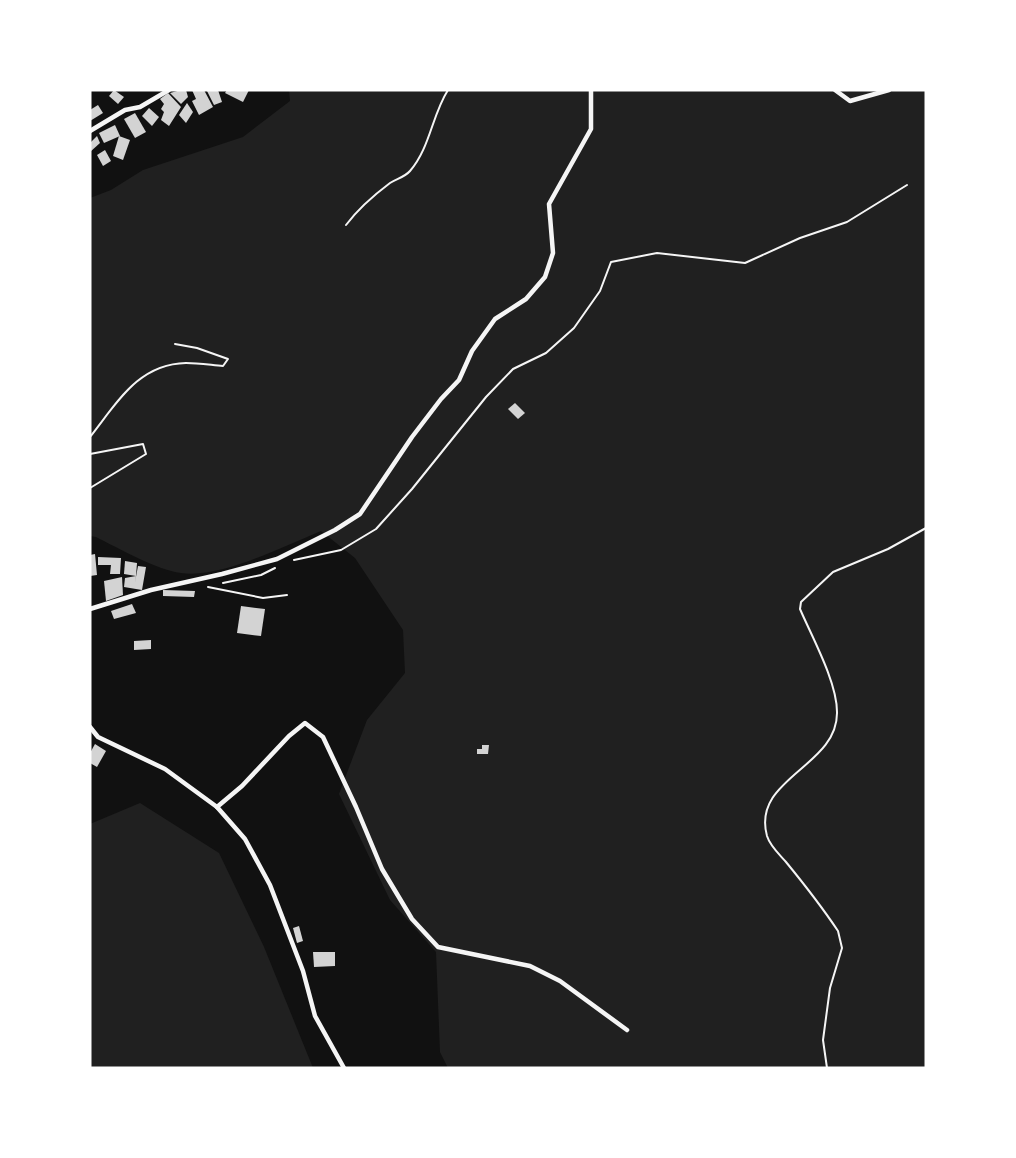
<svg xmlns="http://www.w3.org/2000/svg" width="1016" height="1158" font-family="'Asap Condensed',sans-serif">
	<rect width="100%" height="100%" fill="#111"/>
	<g fill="#202020">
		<path d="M289 90H926V1068H448L440 1052 436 952 390 900 339 794 367 720 405 673 403 630 355 558 321 531C284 546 220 579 181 573 157 570 118 548 96 537L90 536V198L111 190 143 170 243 137 290 101Z"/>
		<path d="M140 803 219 853 264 947 313 1068H90V824Z"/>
	</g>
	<g fill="#d3d3d3">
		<path d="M114 90 124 97 118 104 109 96Z"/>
		<path d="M181 90H186L188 97 181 104 170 93Z"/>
		<path d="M192 90H204L213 107 199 115 192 101 196 99Z"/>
		<path d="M210 90H218L222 102 214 105 207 91Z"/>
		<path d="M227 90H249L243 102 225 93Z"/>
		<path d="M168 93 181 107 169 126 161 120 164 112 161 109 164 104 160 99Z"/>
		<path d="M187 103 193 112 186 123 179 115Z"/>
		<path d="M98 105 103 113 90 121V110Z"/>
		<path d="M149 108 159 117 152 126 142 116Z"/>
		<path d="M135 113 146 132 135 138 124 119Z"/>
		<path d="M115 125 120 136 104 143 99 133Z"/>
		<path d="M97 136 100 143 90 152V143Z"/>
		<path d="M119 136 130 140 123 160 113 156Z"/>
		<path d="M105 150 111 161 103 166 97 155Z"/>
		<path d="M515 403 525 413 518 419 508 409Z"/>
		<path d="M95 554 97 575 90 576V555Z"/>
		<path d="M98 557 121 558 120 574H110L111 565H98Z"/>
		<path d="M125 561 137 563 136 576 124 574Z"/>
		<path d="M138 566 146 567 142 590 124 587 125 578 136 576 135 582Z"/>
		<path d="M122 577 123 595 106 601 104 581Z"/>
		<path d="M163 590 195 591 194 597 163 596Z"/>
		<path d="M132 604 136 613 114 619 111 611Z"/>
		<path d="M241 606 265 609 261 636 237 633Z"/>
		<path d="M151 640V649L134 650V641Z"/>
		<path d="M95 744 106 751 97 767 90 763V753Z"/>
		<path d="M482 745H489L488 754H477V749H482Z"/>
		<path d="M299 926 303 941 297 943 293 928Z"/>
		<path d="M313 952H335V966L314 967Z"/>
	</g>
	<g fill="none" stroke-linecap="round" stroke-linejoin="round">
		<g stroke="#f5f5f5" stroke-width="2">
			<path d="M346 225C358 209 374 195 390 183 396 179 405 177 410 171 430 148 432 115 448 90"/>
			<path d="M294 560 341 550 376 529 412 489 486 397 513 369 546 353 574 328 600 291 611 262 657 253 745 263 800 238 847 222 907 185"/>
			<path d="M223 583 261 575 275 568"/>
		</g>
		<g stroke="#f5f5f5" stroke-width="2">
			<path d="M90 437C117 403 138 364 186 363 198 363 211 365 223 366L228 359 197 348 175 344"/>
			<path d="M90 454 143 444 146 454 90 488"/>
			<path d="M208 587 263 598 287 595"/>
			<path d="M827 1068 823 1040 830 988 842 948 838 931C822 907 804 884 786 862 779 854 770 846 767 836 751 778 838 767 837 712 837 682 812 637 800 609L801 602 833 572 888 549 926 528"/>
		</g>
		<g stroke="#f5f5f5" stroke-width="4.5">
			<path d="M835 90 850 101 889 90"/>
			<path d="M90 131 125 110 140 107 169 90"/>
			<path d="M90 609 151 590 222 574 277 559 335 530 360 514 412 437 441 399 459 380 472 351 495 319 526 299 545 277 553 253 549 204 591 129V90"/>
			<path d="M90 727 98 737 165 769 217 807 245 839 270 885 303 971 315 1016 344 1068"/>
			<path d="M217 807 242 786 289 736 305 723 323 737 356 807 382 869 412 919 438 947 530 966 560 981 627 1030"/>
		</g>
	</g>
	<rect width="1016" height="1158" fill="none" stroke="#ffffff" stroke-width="183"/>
</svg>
